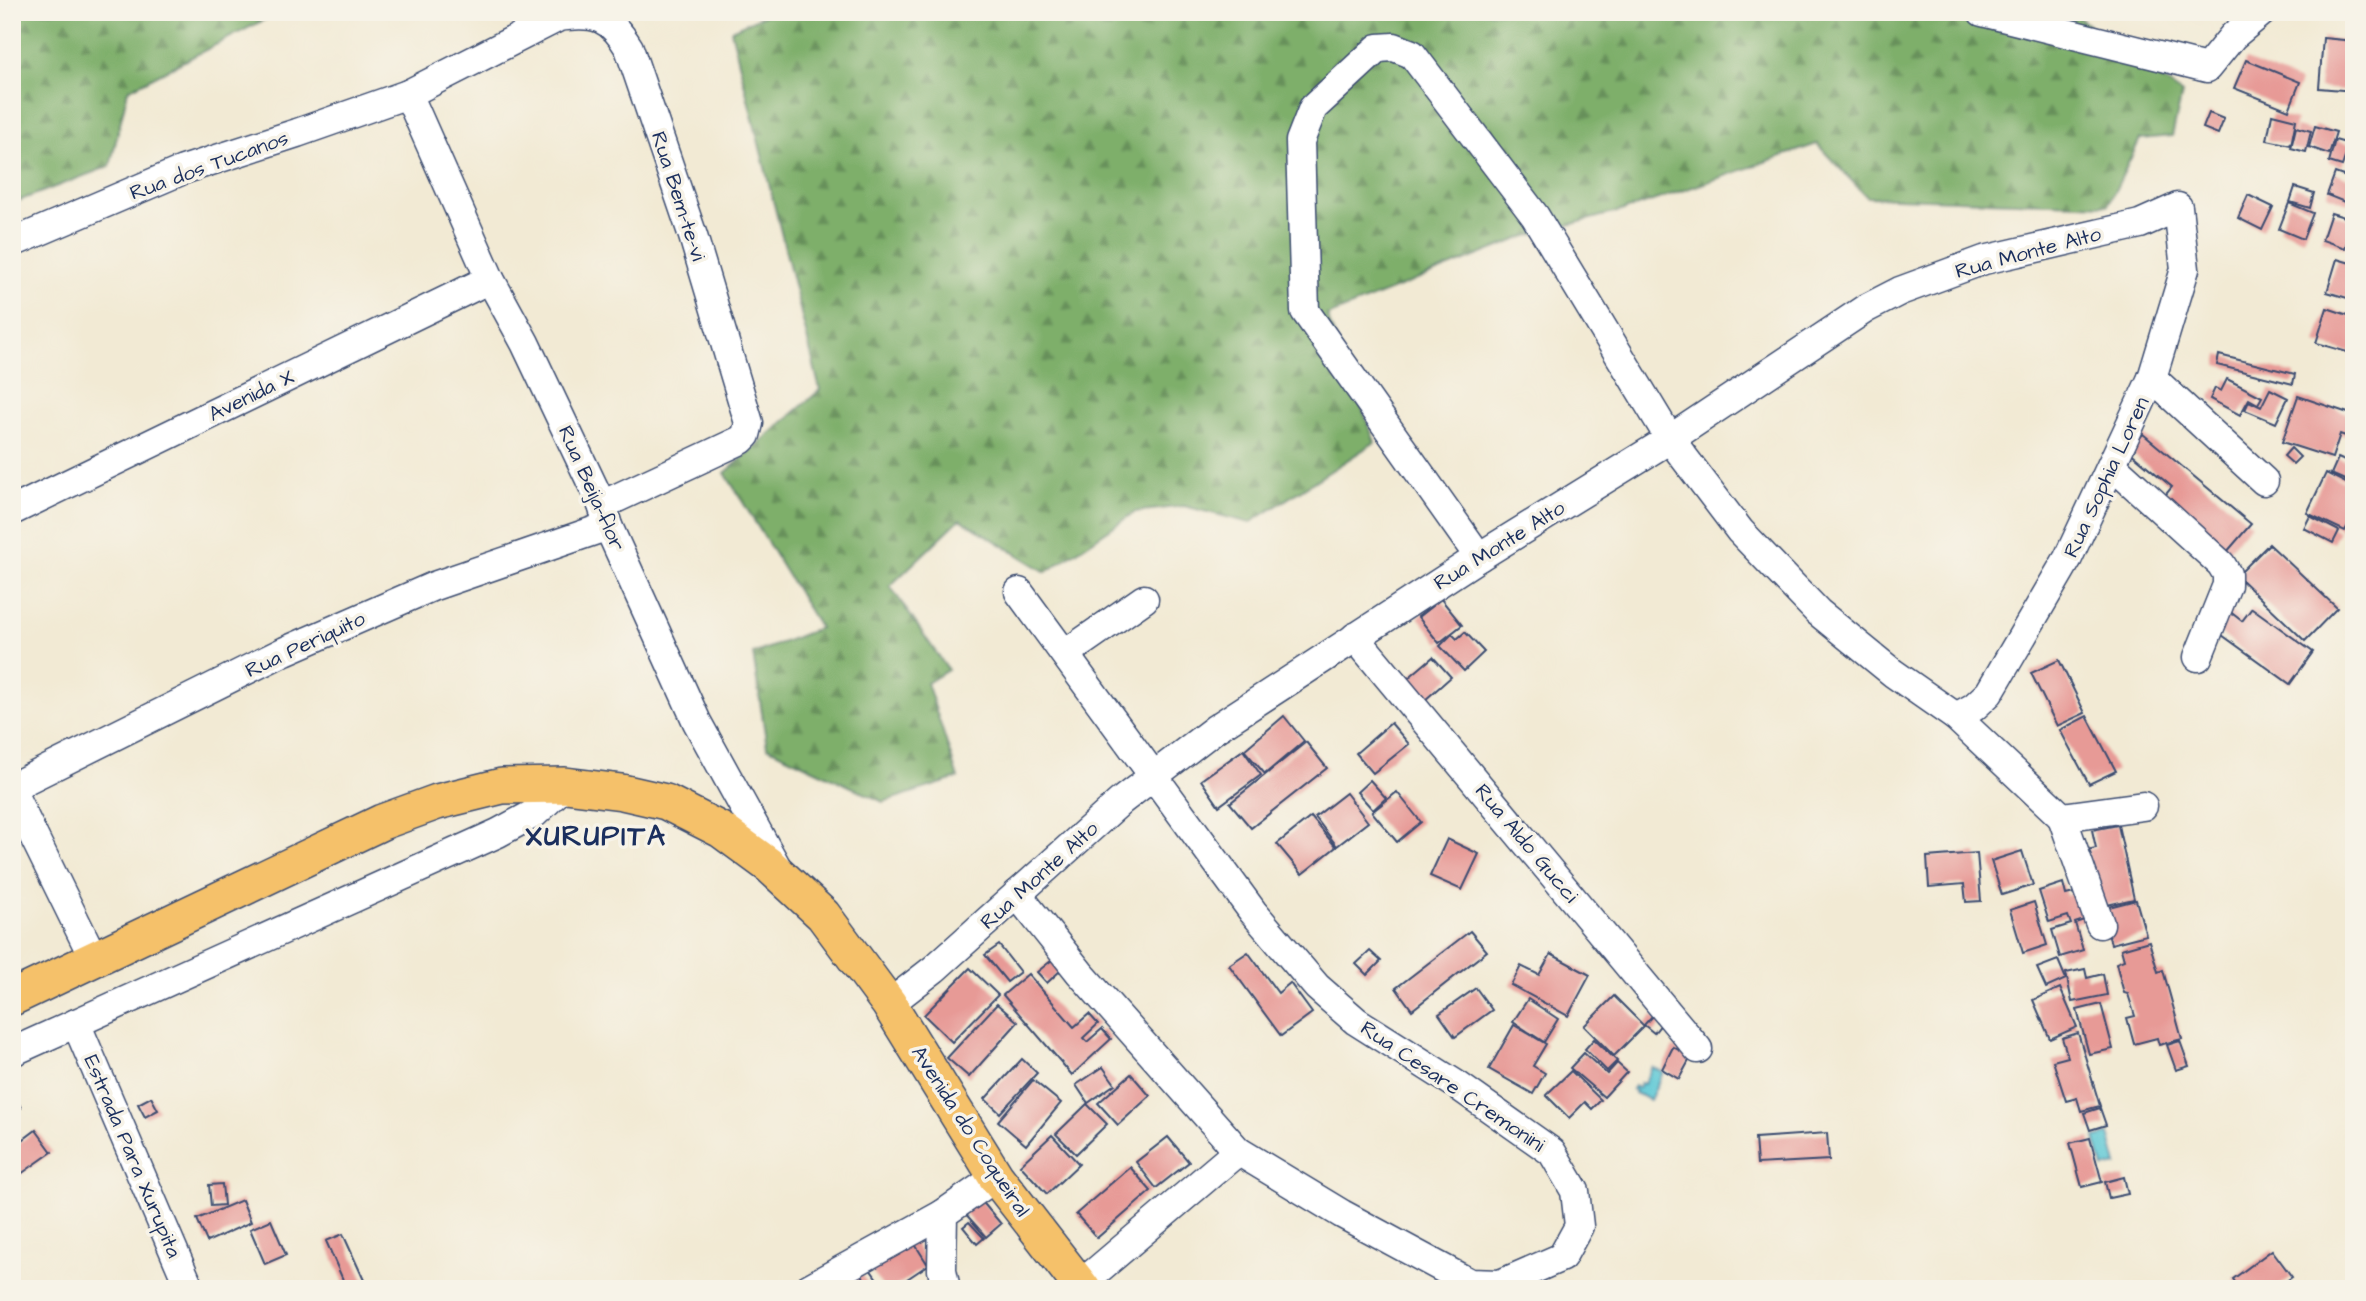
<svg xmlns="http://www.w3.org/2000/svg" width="2366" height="1301" font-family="'Architects Daughter',sans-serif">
	<defs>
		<pattern id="forest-firs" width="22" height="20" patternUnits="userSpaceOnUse" patternTransform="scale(1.75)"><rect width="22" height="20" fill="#7eaf6a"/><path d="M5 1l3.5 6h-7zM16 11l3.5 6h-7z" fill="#668f5a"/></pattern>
	</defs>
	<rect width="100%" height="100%" fill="#f7f3e8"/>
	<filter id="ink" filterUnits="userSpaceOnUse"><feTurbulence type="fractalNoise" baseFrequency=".0143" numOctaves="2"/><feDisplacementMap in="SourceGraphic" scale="14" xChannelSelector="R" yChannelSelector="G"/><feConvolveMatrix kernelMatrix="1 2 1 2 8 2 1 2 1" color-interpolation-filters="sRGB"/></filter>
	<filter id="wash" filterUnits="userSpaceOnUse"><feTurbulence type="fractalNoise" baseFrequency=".00686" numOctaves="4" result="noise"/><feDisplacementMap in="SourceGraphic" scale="28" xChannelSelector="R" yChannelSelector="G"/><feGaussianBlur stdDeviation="1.57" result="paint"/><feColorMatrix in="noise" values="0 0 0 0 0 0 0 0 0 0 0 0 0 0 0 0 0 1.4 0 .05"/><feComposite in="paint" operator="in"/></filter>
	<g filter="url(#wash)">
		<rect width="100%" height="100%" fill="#f2ead4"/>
		<g fill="url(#forest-firs)" stroke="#4c6f64" stroke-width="2">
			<path d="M12 12H279L128 90 110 166 13 203Z"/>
			<path d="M771 12H2071L2182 94 2172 136 2140 139 2108 205 1867 197 1817 144 1635 207 1524 237 1327 316 1375 442 1250 523 1184 506 1135 512 1046 572 960 519 890 586 948 670 927 683 958 778 883 802 767 747 753 654 820 628 725 473 820 390 731 30Z"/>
		</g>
		<g fill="#5ec9d6" stroke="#3c7c9a" stroke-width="2">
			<path d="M1652 1067 1663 1072 1650 1100 1635 1093 1636 1091 1632 1089 1634 1086 1638 1088 1640 1083 1644 1084Z"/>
			<path d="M2109 1134 2117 1165 2103 1168 2095 1138Z"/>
		</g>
		<g id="blocks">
			<g fill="#e79a96">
				<path d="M2350 16H2354V36H2351Z"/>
				<path d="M2323 38 2354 41V91L2319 88Z"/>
				<path d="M2246 60 2300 82 2289 110 2234 88Z"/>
				<path d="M2209 113 2224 119 2218 134 2203 128Z"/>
				<path d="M2272 114 2296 120 2291 145 2267 140Z"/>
				<path d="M2315 126 2336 132 2329 154 2309 147Z"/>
				<path d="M2296 127 2311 131 2306 152 2291 148Z"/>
				<path d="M2351 136 2354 137V158L2346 155 2342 166 2329 162 2335 140 2349 144Z"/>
				<path d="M2335 173 2354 180 2352 205 2327 195Z"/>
				<path d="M2295 187 2314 193 2310 208 2290 202Z"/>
				<path d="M2248 195 2273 207 2262 230 2238 218Z"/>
				<path d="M2289 203 2313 213 2303 239 2279 229Z"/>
				<path d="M2331 213 2354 220 2345 248 2322 240Z"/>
				<path d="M2337 259 2354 264V300L2327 292Z"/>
				<path d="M2327 308 2354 317V354L2316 343Z"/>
				<path d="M2219 355 2295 374 2293 384 2217 365Z"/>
				<path d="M2227 379 2262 397 2258 404 2249 399 2240 415 2210 399 2215 388 2221 391Z"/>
				<path d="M2270 389 2288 398 2276 423 2245 410 2249 401 2261 407Z"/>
				<path d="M2298 396 2354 415V439L2340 434 2332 458 2282 442Z"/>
				<path d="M2143 434 2251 524 2226 553 2162 499 2172 487 2129 451Z"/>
				<path d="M2291 448 2300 457 2293 464 2284 456Z"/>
				<path d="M2338 458 2354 465V484L2331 474Z"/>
				<path d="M2326 473 2354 487V514L2345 531 2307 513Z"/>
				<path d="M2310 516 2339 531 2333 543 2304 528Z"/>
				<path d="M2269 544 2337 608 2305 641 2237 576Z"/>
				<path d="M1441 599 1462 625 1439 643 1418 617Z"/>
				<path d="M2252 608 2313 652 2290 684 2215 630 2229 611 2242 621Z"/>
				<path d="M1465 632 1484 652 1464 671 1440 646 1452 634 1457 639Z"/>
				<path d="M1433 657 1451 677 1425 700 1407 679Z"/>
				<path d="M2059 660 2085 713 2057 726 2031 673Z"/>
				<path d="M1284 716 1304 741 1265 774 1244 750Z"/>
				<path d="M2087 716 2116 771 2089 784 2060 730Z"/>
				<path d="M1391 723 1409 744 1373 773 1356 753Z"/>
				<path d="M1306 742 1327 768 1251 828 1230 803Z"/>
				<path d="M1243 750 1261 775 1219 806 1201 780Z"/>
				<path d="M1370 780 1386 798 1373 810 1357 792Z"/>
				<path d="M1397 792 1421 822 1397 842 1372 812Z"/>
				<path d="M1346 793 1368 822 1337 846 1315 817Z"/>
				<path d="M1311 817 1336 847 1302 874 1277 844Z"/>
				<path d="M2118 825 2134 899 2098 907 2087 850 2096 848 2092 830Z"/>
				<path d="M1447 839 1479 854 1462 890 1430 876Z"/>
				<path d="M2022 851 2033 885 2002 895 1991 861Z"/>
				<path d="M1977 853 1981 901 1966 902 1964 884 1929 887 1927 857Z"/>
				<path d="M2063 883 2066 895 2078 892 2087 919 2075 923 2083 950 2060 957 2052 930 2071 924 2068 916 2049 922 2039 891Z"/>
				<path d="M2136 900 2146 935 2111 944 2101 909Z"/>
				<path d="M2034 902 2047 945 2023 953 2010 910Z"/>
				<path d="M1470 931 1487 951 1412 1010 1396 988Z"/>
				<path d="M2149 941 2158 972 2163 970 2182 1039 2159 1045 2157 1038 2134 1044 2127 1018 2135 1016 2128 994 2124 993 2116 963 2124 960 2121 949Z"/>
				<path d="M999 945 1020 972 1007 982 985 955Z"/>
				<path d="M1370 951 1381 961 1367 975 1356 964Z"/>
				<path d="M1248 952 1278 993 1290 983 1312 1013 1281 1036 1229 965Z"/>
				<path d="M1551 954 1590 975 1568 1016 1511 985 1521 966 1539 975Z"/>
				<path d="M1052 960 1061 970 1047 983 1037 972Z"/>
				<path d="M2058 960 2066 979 2046 988 2037 968Z"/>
				<path d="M970 968 998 995 952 1042 924 1015Z"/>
				<path d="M2085 969 2087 978 2103 974 2107 995 2072 1002 2066 973Z"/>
				<path d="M1028 974 1074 1027 1089 1014 1098 1024 1083 1038 1087 1042 1102 1029 1111 1039 1072 1075 1003 995Z"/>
				<path d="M1476 988 1492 1010 1455 1037 1439 1014Z"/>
				<path d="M2060 988 2077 1027 2050 1039 2033 1000Z"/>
				<path d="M1614 996 1644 1026 1614 1056 1584 1026Z"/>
				<path d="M1528 999 1558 1019 1544 1042 1513 1022Z"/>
				<path d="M997 1004 1018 1022 969 1077 947 1058Z"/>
				<path d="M2101 1004 2113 1049 2089 1054 2077 1010Z"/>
				<path d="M1652 1016 1662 1023 1654 1033 1644 1025Z"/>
				<path d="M1514 1025 1546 1044 1533 1066 1545 1073 1533 1094 1489 1069Z"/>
				<path d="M2078 1033 2100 1106 2081 1111 2077 1098 2066 1101 2053 1061 2068 1057 2062 1038Z"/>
				<path d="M1594 1039 1617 1061 1607 1071 1585 1049Z"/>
				<path d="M2180 1041 2189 1066 2176 1070 2167 1045Z"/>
				<path d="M1673 1047 1691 1057 1679 1079 1662 1069Z"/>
				<path d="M1584 1053 1607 1074 1617 1063 1627 1072 1604 1097 1570 1068Z"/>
				<path d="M1022 1059 1037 1073 1000 1113 985 1099Z"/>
				<path d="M1103 1067 1115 1084 1088 1103 1076 1085Z"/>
				<path d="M1571 1071 1601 1100 1592 1109 1585 1102 1569 1118 1546 1095Z"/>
				<path d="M1131 1074 1150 1096 1118 1125 1098 1103Z"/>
				<path d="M1033 1080 1061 1103 1026 1145 998 1121Z"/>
				<path d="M12 1089 21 1108 12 1112Z"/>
				<path d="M151 1097 158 1110 145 1117 138 1104Z"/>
				<path d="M1087 1104 1107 1124 1076 1154 1056 1134Z"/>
				<path d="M2100 1108 2106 1125 2090 1130 2084 1113Z"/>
				<path d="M36 1130 52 1152 21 1174 12 1163V1148Z"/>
				<path d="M1827 1133 1829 1160 1757 1164 1755 1138Z"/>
				<path d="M1052 1135 1079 1164 1047 1194 1020 1165Z"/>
				<path d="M1168 1137 1189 1162 1156 1188 1136 1162Z"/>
				<path d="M2090 1138 2102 1182 2082 1187 2070 1143Z"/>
				<path d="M1130 1167 1151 1191 1097 1238 1076 1214Z"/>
				<path d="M2124 1177 2128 1194 2109 1198 2105 1182Z"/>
				<path d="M222 1184 224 1205 211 1206 209 1185Z"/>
				<path d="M980 1199 1001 1224 986 1237 964 1212Z"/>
				<path d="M242 1200 251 1222 207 1242 197 1219Z"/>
				<path d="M271 1220 286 1255 265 1264 250 1229Z"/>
				<path d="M969 1222 984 1238 977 1244 963 1227Z"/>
				<path d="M343 1234 368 1289H347L326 1241Z"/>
				<path d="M911 1238 928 1265 892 1289H884L868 1266Z"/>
				<path d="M2272 1250 2292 1277 2275 1289H2240L2233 1279Z"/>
				<path d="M855 1264 871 1289H815Z"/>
			</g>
		</g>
	</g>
	<g filter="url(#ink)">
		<use href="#blocks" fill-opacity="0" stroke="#3b4b70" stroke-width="2"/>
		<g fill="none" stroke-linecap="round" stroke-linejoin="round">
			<g stroke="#3b4b70" stroke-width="31">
				<g id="minor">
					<path d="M1982 12 2207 68 2233 36 2262 12"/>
					<path d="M408 94 490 279 525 343 602 505 608 526 697 722 779 871"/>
					<path d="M12 243 183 170 297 133 408 94 559 17C595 12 610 16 629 48L693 236 749 423 746 435 741 440 602 505"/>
					<path d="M2152 378 2264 481"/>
					<path d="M2112 465 2221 564 2227 574V585L2198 657"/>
					<path d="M12 511 490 279"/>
					<path d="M1479 557 1305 311 1300 141 1313 108 1378 48 1394 47 1412 54 1535 216 1670 439 1740 531 1818 612 1893 673 1956 717 2062 817 2143 806"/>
					<path d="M1355 637 1698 1049"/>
					<path d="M1065 654 1144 599"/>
					<path d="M12 787 285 651 434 586 608 526"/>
					<path d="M12 792 94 959"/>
					<path d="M2062 817 2100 924"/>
					<path d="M1017 894 1080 973 1238 1151 1342 1214 1470 1283 1500 1284 1562 1257 1579 1226 1575 1191 1552 1152 1457 1085 1356 1021 1317 987 1253 912 1019 592"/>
					<path d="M889 1004 934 969 1121 801 1215 729 1479 557 1670 439 1865 309 1900 291 1984 260 2140 224 2178 207 2185 269 2152 378 2068 558 1989 693 1974 707 1956 717"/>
					<path d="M76 1023 190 1289"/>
					<path d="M12 1052 498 833 535 813 565 785"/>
					<path d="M1080 1285 1238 1151"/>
					<path d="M807 1289 943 1214"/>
					<path d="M946 1289 942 1270 943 1214 996 1177"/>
				</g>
			</g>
			<g stroke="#3b4b70" stroke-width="38">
				<path id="major" d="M12 998 382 822 437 802 502 786 565 785 622 792 666 802 721 830 770 866 823 915 889 1004 996 1177 1083 1289"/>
			</g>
			<use href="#minor" stroke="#fff" stroke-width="28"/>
			<use href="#major" stroke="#f5c16b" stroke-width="35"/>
		</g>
	</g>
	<g text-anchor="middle" stroke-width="7" stroke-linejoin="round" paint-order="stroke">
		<g font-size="21" fill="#1b2f5e" stroke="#f7f3e8">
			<text transform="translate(209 165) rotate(-20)" y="7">Rua dos Tucanos</text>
			<text transform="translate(679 196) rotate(72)" y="7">Rua Bem-te-vi</text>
			<text transform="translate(2028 252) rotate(-15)" y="7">Rua Monte Alto</text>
			<text transform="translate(251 395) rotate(-26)" y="7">Avenida X</text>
			<text transform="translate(2106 477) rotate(-65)" y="7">Rua Sophia Loren</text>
			<text transform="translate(592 488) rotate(66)" y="7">Rua Beija-flor</text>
			<text transform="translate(1499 545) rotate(-32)" y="7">Rua Monte Alto</text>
			<text transform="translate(305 644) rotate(-25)" y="7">Rua Periquito</text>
			<text transform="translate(1527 843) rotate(50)" y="7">Rua Aldo Gucci</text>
			<text transform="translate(1039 875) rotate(-42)" y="7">Rua Monte Alto</text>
			<text transform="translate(1453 1086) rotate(34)" y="7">Rua Cesare Cremonini</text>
			<text transform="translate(971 1131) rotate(57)" y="7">Avenida do Coqueiral</text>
			<text transform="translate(133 1156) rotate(67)" y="7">Estrada Para Xurupita</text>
		</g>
		<g font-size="28" font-weight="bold" letter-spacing="2" fill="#1b2f5e" stroke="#f7f3e8">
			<text x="596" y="845">XURUPITA</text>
		</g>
	</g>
	<rect width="2366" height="1301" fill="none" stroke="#f7f3e8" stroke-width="42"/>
</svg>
